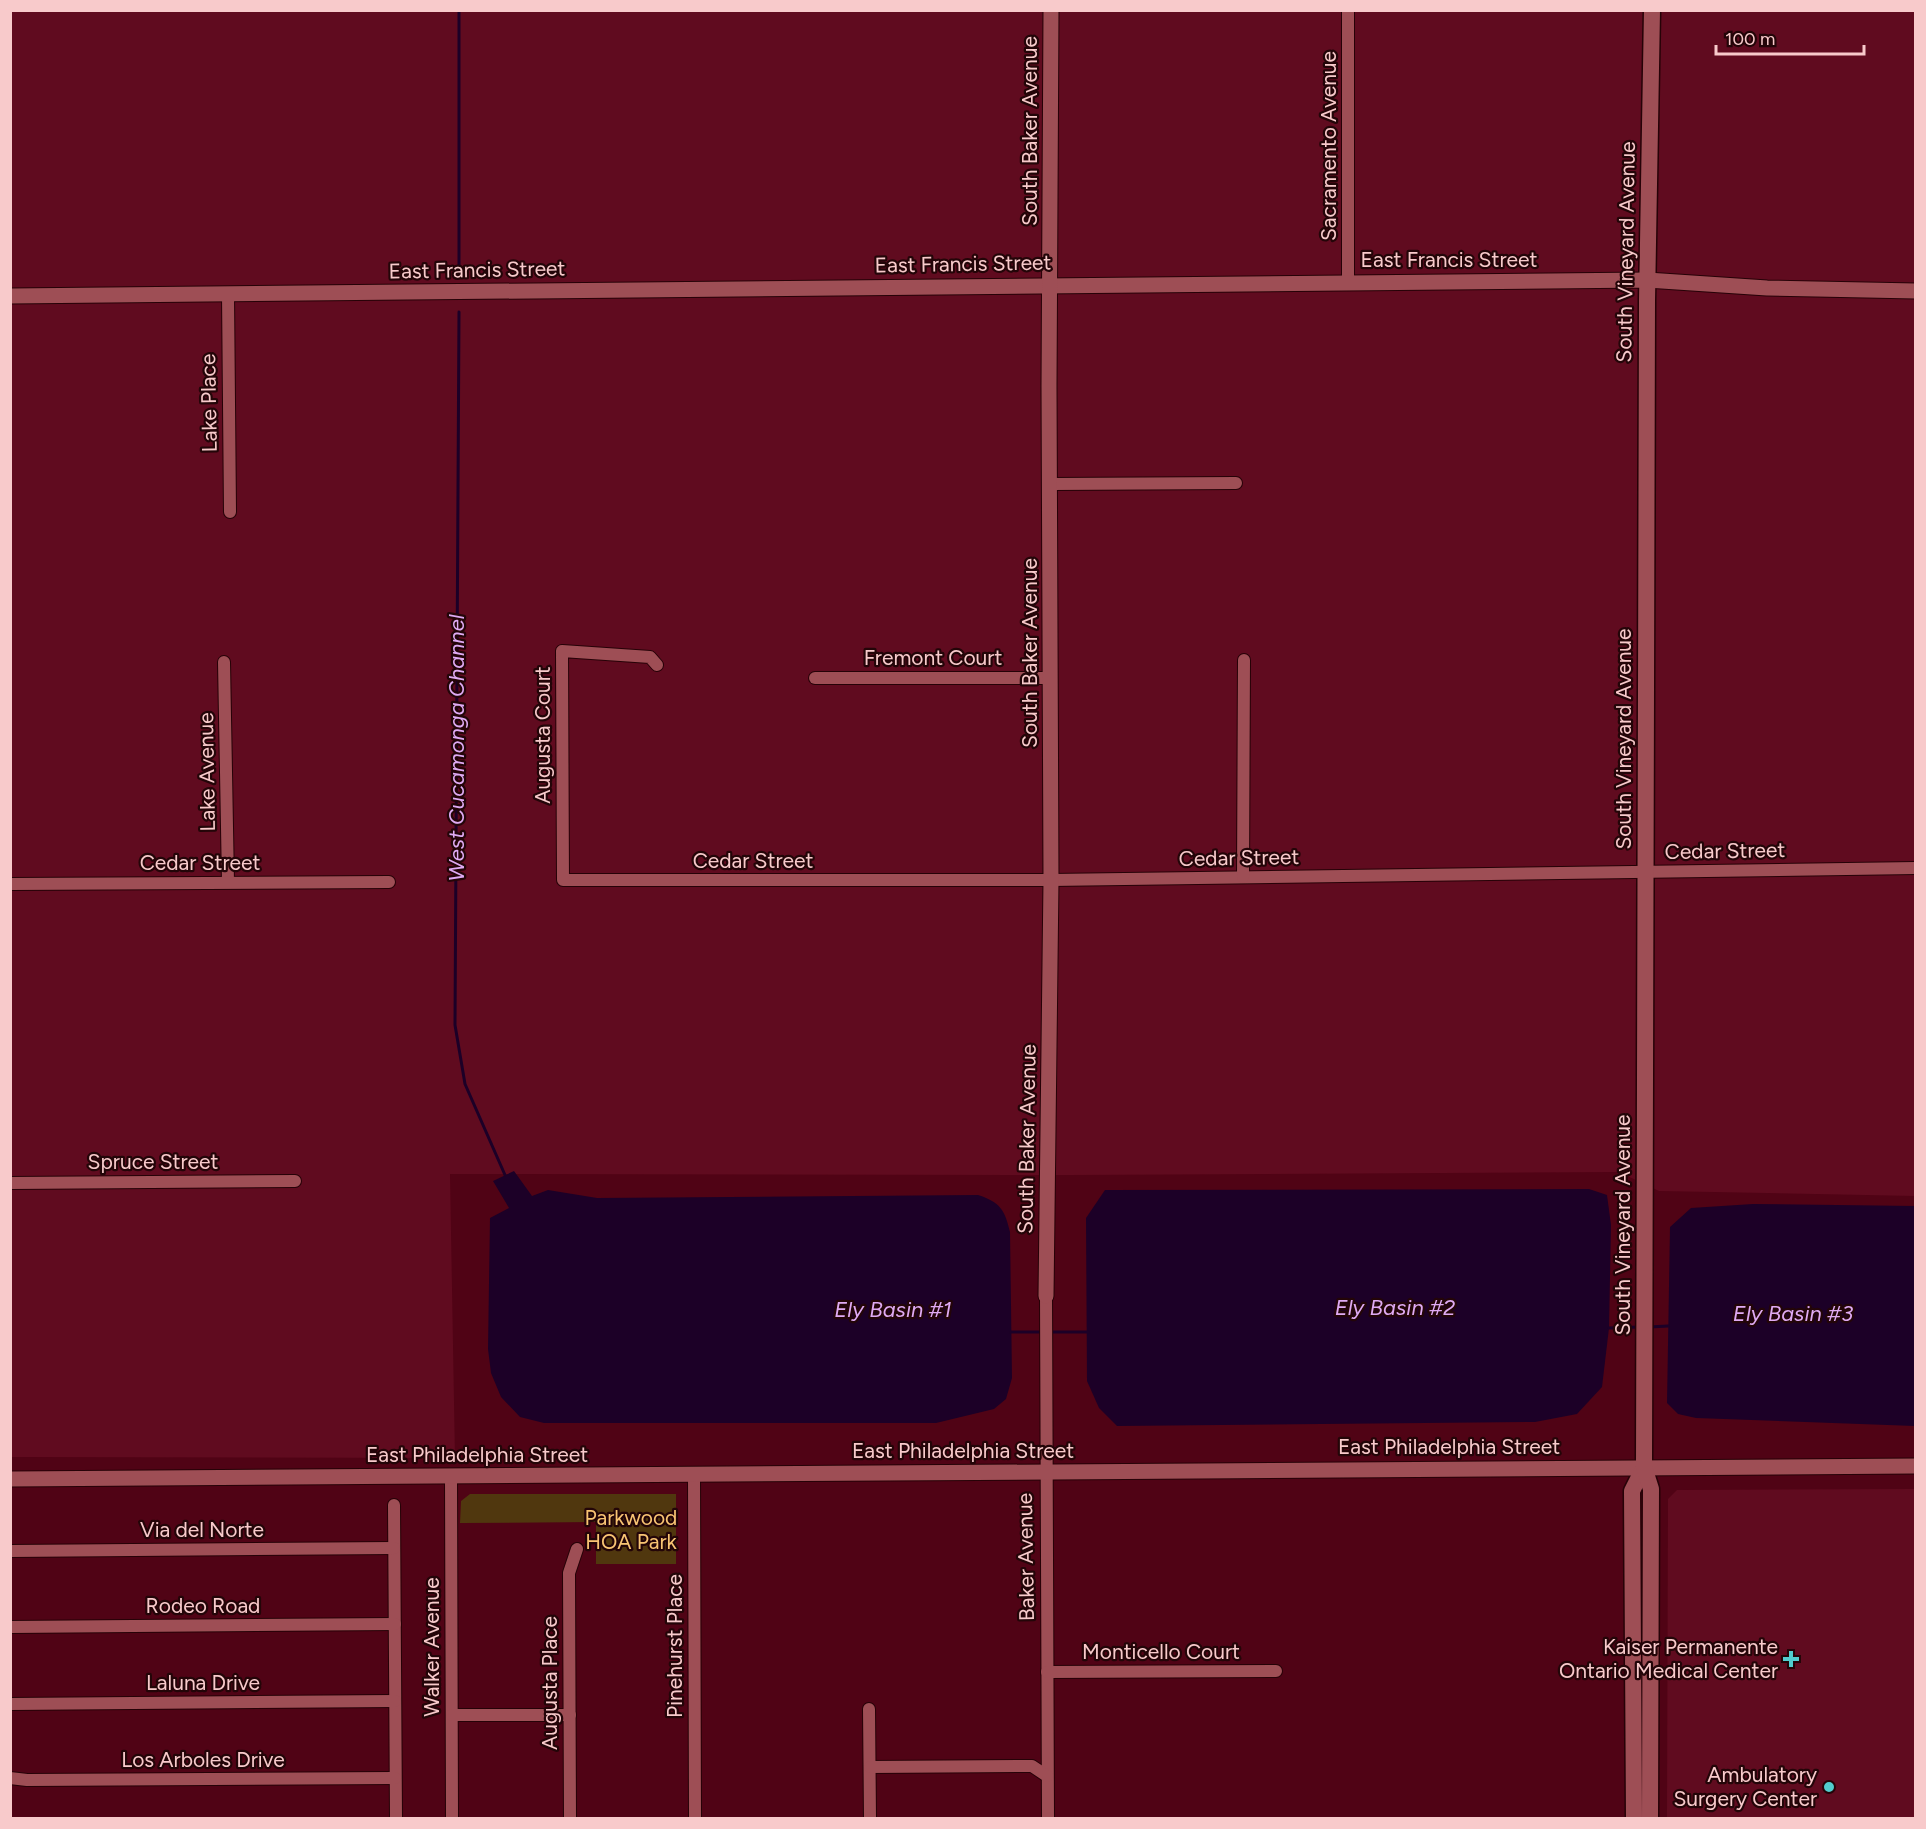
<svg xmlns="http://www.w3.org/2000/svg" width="1926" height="1829" font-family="Figtree,sans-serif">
	<rect width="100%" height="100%" fill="#500315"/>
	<g fill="#600b1f">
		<path d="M11 11H1915V1196L1659 1191 1619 1172 1073 1175 450 1174 455 1458 11 1457Z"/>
		<path d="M1915 1489V1818H1667L1668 1499 1677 1490Z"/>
	</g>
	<path fill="#50370e" d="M470 1494H676V1564H596V1522L460 1523 461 1501Z"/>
	<g fill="#1c0027">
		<path d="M514 1171 532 1196 548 1190 597 1198 978 1195C1000 1202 1005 1210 1010 1232L1012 1378 1006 1399 994 1409 936 1423H544L520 1417 501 1397 491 1373 488 1349 490 1218 509 1208 493 1181Z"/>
		<path d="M1589 1189 1607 1195 1611 1225 1609 1328 1602 1387 1577 1414 1535 1422 1117 1426 1099 1408 1087 1381 1086 1218 1105 1190Z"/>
		<path d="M1753 1204 1915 1206V1426L1696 1418 1678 1414 1667 1403 1670 1227 1691 1208Z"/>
	</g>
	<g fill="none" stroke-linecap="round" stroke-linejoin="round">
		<g stroke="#1c0027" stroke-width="3">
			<path d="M459 269V10"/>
			<path d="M459 312 455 1025 465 1084 505 1175"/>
			<path d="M1649 1327 1668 1326"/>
			<path d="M1609 1328 1640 1327"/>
			<path d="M1011 1332H1042"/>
			<path d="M1049 1332H1088"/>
		</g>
		<g stroke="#260207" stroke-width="14">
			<g id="minor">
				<path d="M1348 282V10"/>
				<path d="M228 294 230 512"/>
				<path d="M1051 484 1236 483"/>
				<path d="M224 662 228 882"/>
				<path d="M657 665 650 657 562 651 563 880H1051L1916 868"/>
				<path d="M815 678H1051"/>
				<path d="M1243 877 1244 660"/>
				<path d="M10 884 389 882"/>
				<path d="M10 1183 295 1181"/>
				<path d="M1046 1296 1048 1818"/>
				<path d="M694 1474 695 1818"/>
				<path d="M451 1476 452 1818"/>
				<path d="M394 1505 396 1818"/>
				<path d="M10 1551 394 1548"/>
				<path d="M10 1627 395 1624"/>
				<path d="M1047 1672 1276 1671"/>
				<path d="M10 1704 395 1701"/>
				<path d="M869 1709 870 1818"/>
				<path d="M452 1715H570"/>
				<path d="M870 1767 1032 1766 1047 1776"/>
				<path d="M10 1778 27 1780 395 1778"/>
				<path d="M570 1818 569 1573 577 1549"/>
			</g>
		</g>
		<g stroke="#260207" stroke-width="17">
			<g id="tertiary">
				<path d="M10 296 1647 280 1767 288 1916 291"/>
				<path d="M1046 1296 1051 880 1049 386 1051 10"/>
				<path d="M10 1479 1916 1466"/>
			</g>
		</g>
		<g stroke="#260207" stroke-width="19">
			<g id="secondary">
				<path d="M1634 1818 1632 1491 1644 1467"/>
				<path d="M1650 1818 1651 1489 1644 1467 1647 301 1652 10"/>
			</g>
		</g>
		<use href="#minor" stroke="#9e4e55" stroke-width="12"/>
		<use href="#tertiary" stroke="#9e4e55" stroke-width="15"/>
		<use href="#secondary" stroke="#9e4e55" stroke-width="16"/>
	</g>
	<g fill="#52cdce" stroke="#230508" stroke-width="2">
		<path d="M1788 1650h6v6h6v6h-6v6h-6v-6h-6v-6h6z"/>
		<circle cx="1829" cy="1787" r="6"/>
	</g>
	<g text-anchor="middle" stroke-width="4.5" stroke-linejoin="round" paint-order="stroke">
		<g font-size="21" fill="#f8cacb" stroke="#230508">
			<text transform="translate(1030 131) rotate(-90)" y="7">South Baker Avenue</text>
			<text transform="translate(1329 146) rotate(-90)" y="7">Sacramento Avenue</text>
			<text transform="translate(1626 252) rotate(-89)" y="7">South Vineyard Avenue</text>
			<text x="1449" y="267">East Francis Street</text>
			<text transform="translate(963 264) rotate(-1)" y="7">East Francis Street</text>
			<text transform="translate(477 270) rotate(-1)" y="7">East Francis Street</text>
			<text transform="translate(209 403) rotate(-91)" y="7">Lake Place</text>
			<text transform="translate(1030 653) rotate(-90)" y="7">South Baker Avenue</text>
			<text x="933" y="665">Fremont Court</text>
			<text transform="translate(543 735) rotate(-90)" y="7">Augusta Court</text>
			<text transform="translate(1624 739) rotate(-90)" y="7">South Vineyard Avenue</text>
			<text transform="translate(207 772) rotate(-91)" y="7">Lake Avenue</text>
			<text transform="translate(1725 851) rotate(-1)" y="7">Cedar Street</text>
			<text transform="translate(1239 858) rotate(-1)" y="7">Cedar Street</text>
			<text x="753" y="868">Cedar Street</text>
			<text x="200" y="870">Cedar Street</text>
			<text transform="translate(1027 1139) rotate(-89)" y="7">South Baker Avenue</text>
			<text x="153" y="1169">Spruce Street</text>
			<text transform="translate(1623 1225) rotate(-90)" y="7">South Vineyard Avenue</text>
			<text x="1449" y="1454">East Philadelphia Street</text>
			<text x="963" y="1458">East Philadelphia Street</text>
			<text x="477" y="1462">East Philadelphia Street</text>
			<text x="202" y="1537">Via del Norte</text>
			<text transform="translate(1026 1557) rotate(-91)" y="7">Baker Avenue</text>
			<text x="203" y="1613">Rodeo Road</text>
			<text transform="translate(675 1646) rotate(-90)" y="7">Pinehurst Place</text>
			<text transform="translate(432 1647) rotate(-90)" y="7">Walker Avenue</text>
			<text x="1161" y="1659">Monticello Court</text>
			<text x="203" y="1690">Laluna Drive</text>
			<text transform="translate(550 1683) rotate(-90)" y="7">Augusta Place</text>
			<text x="203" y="1767">Los Arboles Drive</text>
		</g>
		<g font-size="21" fill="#f9c473" stroke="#230508">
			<text x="631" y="1525">Parkwood<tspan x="631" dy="24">HOA Park</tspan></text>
		</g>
		<g font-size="21" fill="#f8cacb" stroke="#230508" text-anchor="end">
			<text x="1778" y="1654">Kaiser Permanente<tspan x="1778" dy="24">Ontario Medical Center</tspan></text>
			<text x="1817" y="1782">Ambulatory<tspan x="1817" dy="24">Surgery Center</tspan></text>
		</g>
		<g font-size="22" font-style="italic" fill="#dfaaf3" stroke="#230508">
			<text transform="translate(456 748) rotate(-90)" y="8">West Cucamonga Channel</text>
			<text x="1395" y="1315">Ely Basin #2</text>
			<text x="893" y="1317">Ely Basin #1</text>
			<text x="1793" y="1321">Ely Basin #3</text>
		</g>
	</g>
	<rect width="1926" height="1829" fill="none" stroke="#f8cacb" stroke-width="24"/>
	<path d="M1716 45v9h148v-9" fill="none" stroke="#f8cacb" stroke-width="3"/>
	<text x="1725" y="45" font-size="18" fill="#f8cacb" stroke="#230508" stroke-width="4.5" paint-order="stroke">100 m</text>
</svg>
